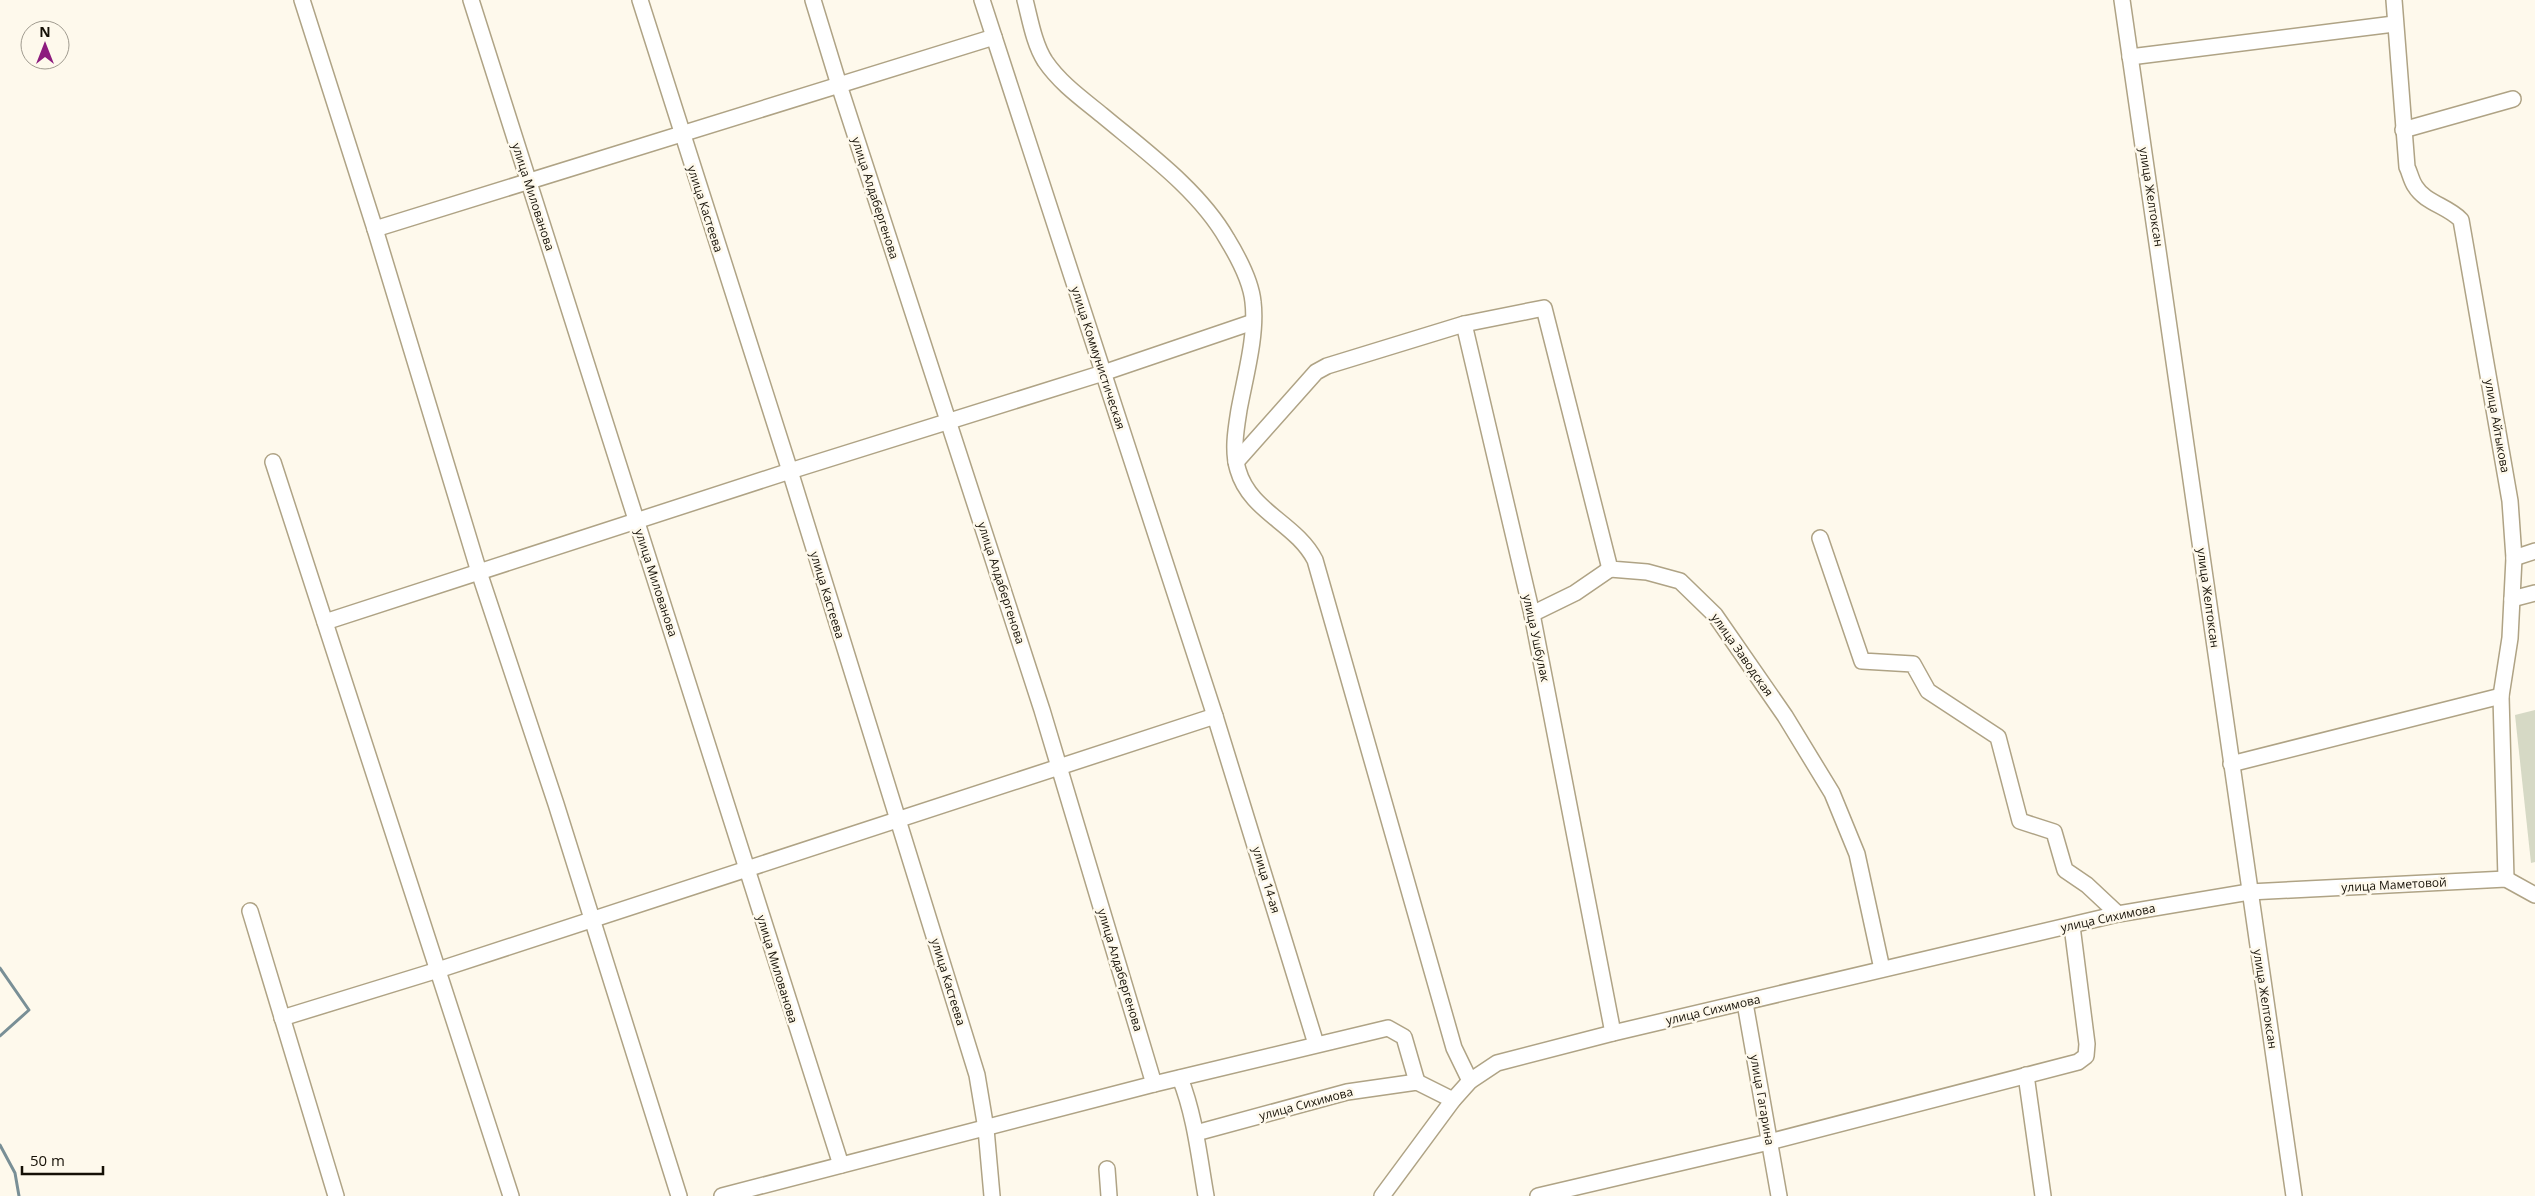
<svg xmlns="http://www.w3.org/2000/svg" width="2535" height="1196" font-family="'Open Sans',sans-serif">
	<rect width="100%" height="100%" fill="#fef9ec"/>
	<path fill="#d6d9c5" d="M2535 710V862L2531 863 2515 715Z"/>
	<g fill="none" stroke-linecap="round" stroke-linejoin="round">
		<g stroke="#798f96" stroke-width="3">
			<path d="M0 968 29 1010 0 1036"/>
			<path d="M0 1145 15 1173 19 1196"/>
		</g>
		<g stroke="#afa385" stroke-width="18">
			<g id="minor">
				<path d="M302 0 375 229 479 572 556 804 679 1196"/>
				<path d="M471 0 841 1165"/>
				<path d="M640 0 790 471 977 1075 986 1129 992 1196"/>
				<path d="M813 0 839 85 1042 710 1154 1084"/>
				<path d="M982 0 1215 716 1316 1044"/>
				<path d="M1025 0C1030 19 1034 44 1045 61 1060 83 1081 98 1102 115 1145 151 1199 190 1227 239 1238 257 1251 281 1253 302 1257 335 1245 377 1239 410 1236 429 1232 451 1238 470 1250 512 1296 523 1315 560L1454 1048 1470 1081"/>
				<path d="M2122 0 2294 1196"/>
				<path d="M2394 0 2407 167C2410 173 2411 180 2415 186 2425 203 2448 206 2461 220L2510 501 2514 558 2510 638 2501 696 2506 879"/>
				<path d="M2130 57 2394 24"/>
				<path d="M2403 130 2513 99"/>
				<path d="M375 229 994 37"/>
				<path d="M273 462 511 1196"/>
				<path d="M1236 462 1316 372 1327 366 1464 324"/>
				<path d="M1820 538 1862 661 1913 664 1928 691 1998 737 2020 821 2054 832 2065 870 2087 885 2118 914"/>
				<path d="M2514 558 2535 551"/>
				<path d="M2512 599 2535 593"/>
				<path d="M1532 614 1575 593 1610 569"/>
				<path d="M325 622 790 471 1103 373 1253 322"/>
				<path d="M2231 764 2501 696"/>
				<path d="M250 911 336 1196"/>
				<path d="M1745 1003 1779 1196"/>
				<path d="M282 1018 438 970 1215 716"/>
				<path d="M1613 1033 1532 614 1464 324 1544 308 1610 569 1647 572 1680 581 1715 615 1785 716 1832 793 1857 854 1882 969"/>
				<path d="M2026 1075 2043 1196"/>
				<path d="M1180 1078C1195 1116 1199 1156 1206 1196"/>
				<path d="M1196 1133 1347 1092 1417 1082 1453 1100"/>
				<path d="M1107 1169 1109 1196"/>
				<path d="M722 1196 1154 1084 1388 1028 1404 1037 1417 1082"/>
				<path d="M1382 1196 1453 1100 1470 1081 1497 1063 1613 1033 2118 914 2249 892 2506 879 2535 895"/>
				<path d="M1538 1196 1769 1142 2078 1062 2086 1056 2087 1044 2072 926"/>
			</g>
		</g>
		<use href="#minor" stroke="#fff" stroke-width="15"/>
	</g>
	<g text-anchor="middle" stroke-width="5" stroke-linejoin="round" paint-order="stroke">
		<g font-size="12" fill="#151006" stroke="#fef9ec">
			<text transform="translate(533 197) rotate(72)" y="4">улица Милованова</text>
			<text transform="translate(2151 197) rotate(81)" y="4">улица Желтоксан</text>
			<text transform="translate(875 198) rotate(72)" y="4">улица Алдабергенова</text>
			<text transform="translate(705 209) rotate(72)" y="4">улица Кастеева</text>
			<text transform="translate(1098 358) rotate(72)" y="4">улица Коммунистическая</text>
			<text transform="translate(2497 426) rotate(80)" y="4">улица Айтыкова</text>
			<text transform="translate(656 583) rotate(72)" y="4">улица Милованова</text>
			<text transform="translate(1001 583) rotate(72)" y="4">улица Алдабергенова</text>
			<text transform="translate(827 595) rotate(73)" y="4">улица Кастеева</text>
			<text transform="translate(2208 598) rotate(82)" y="4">улица Желтоксан</text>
			<text transform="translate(1536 638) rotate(78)" y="4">улица Ушбулак</text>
			<text transform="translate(1742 655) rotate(55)" y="4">улица Заводская</text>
			<text transform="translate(1266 880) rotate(73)" y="4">улица 14-ая</text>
			<text transform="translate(2394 885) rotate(-3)" y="4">улица Маметовой</text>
			<text transform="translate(2108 918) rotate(-12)" y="4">улица Сихимова</text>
			<text transform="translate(777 969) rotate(73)" y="4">улица Милованова</text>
			<text transform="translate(1120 970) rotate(73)" y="4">улица Алдабергенова</text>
			<text transform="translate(948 982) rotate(73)" y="4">улица Кастеева</text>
			<text transform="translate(2265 999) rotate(81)" y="4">улица Желтоксан</text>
			<text transform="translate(1713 1010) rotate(-13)" y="4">улица Сихимова</text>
			<text transform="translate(1762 1100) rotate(80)" y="4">улица Гагарина</text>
			<text transform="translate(1306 1104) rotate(-15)" y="4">улица Сихимова</text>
		</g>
	</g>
	<g transform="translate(45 45)"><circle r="24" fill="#fef9ec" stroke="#a19c90"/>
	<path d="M0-4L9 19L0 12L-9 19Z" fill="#8d1c7e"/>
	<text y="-8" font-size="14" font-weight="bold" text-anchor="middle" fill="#151006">N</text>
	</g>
	<path d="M22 1166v8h81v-8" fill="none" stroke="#151006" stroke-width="2.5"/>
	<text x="30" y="1166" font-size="15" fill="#151006" stroke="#fef9ec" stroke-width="4" paint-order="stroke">50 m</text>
</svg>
